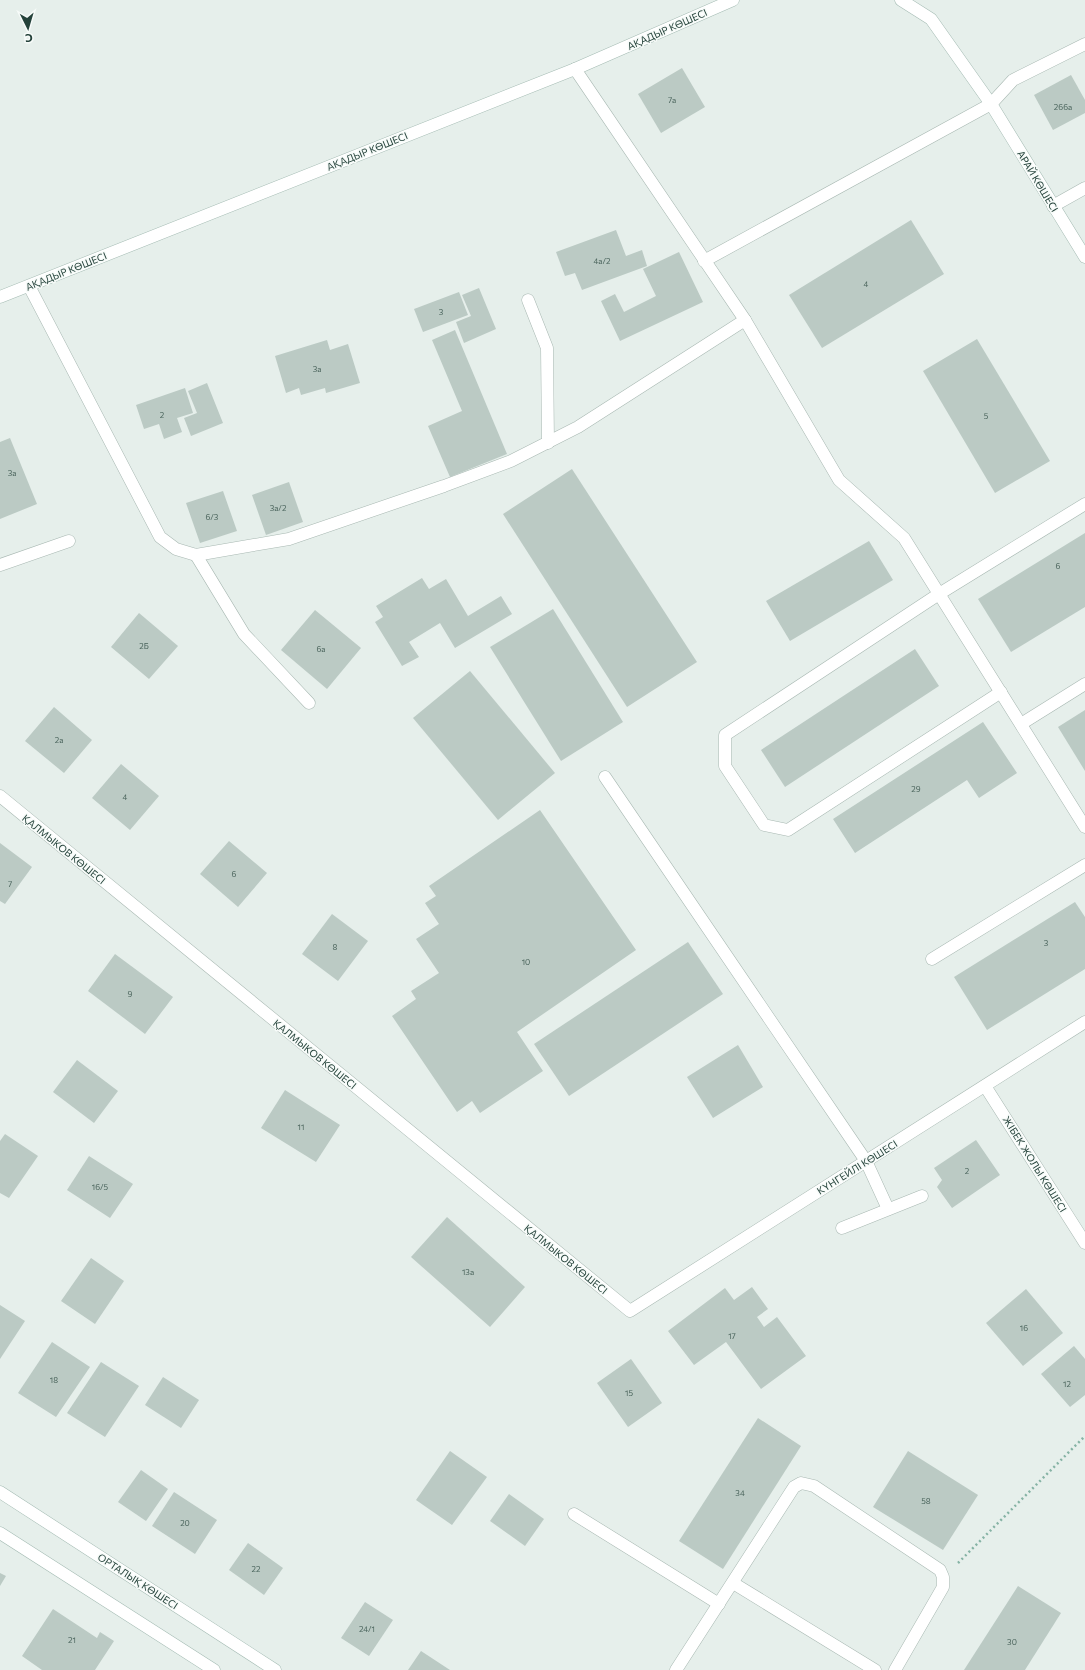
<svg xmlns="http://www.w3.org/2000/svg" width="1085" height="1670" font-family="Commissioner,sans-serif">
	<rect width="100%" height="100%" fill="#e6efeb"/>
	<g fill="#bbcac4">
		<path d="M682 68 705 107 661 133 638 94Z"/>
		<path d="M1071 75 1085 100V113L1053 130 1034 95Z"/>
		<path d="M911 220 944 274 822 348 789 295Z"/>
		<path d="M616 230 626 256 642 250 647 266 582 290 575 273 565 276 556 252Z"/>
		<path d="M679 252 703 302 620 341 601 301 615 294 624 312 656 296 643 269Z"/>
		<path d="M479 288 496 329 464 343 456 322 471 316 462 295Z"/>
		<path d="M459 292 468 315 423 332 414 309Z"/>
		<path d="M455 330 507 454 450 477 428 426 462 411 432 340Z"/>
		<path d="M977 339 1050 461 995 493 923 371Z"/>
		<path d="M327 340 330 350 348 344 360 383 326 393 325 388 301 395 299 388 286 393 275 356Z"/>
		<path d="M207 383 223 423 191 436 184 418 197 413 188 391Z"/>
		<path d="M185 388 193 413 177 418 182 432 164 439 159 424 144 429 136 405Z"/>
		<path d="M10 438 37 504 0 519V442Z"/>
		<path d="M572 469 697 662 627 707 503 514Z"/>
		<path d="M289 482 303 522 266 535 252 495Z"/>
		<path d="M223 491 237 531 200 543 186 503Z"/>
		<path d="M1085 533V607L1011 652 978 599Z"/>
		<path d="M869 541 893 580 790 641 766 601Z"/>
		<path d="M422 578 429 589 446 579 468 616 501 596 512 614 455 648 440 623 409 642 419 657 402 666 375 622 383 617 376 606Z"/>
		<path d="M553 609 623 722 561 761 490 647Z"/>
		<path d="M315 610 361 648 327 689 281 650Z"/>
		<path d="M139 613 178 646 149 679 111 647Z"/>
		<path d="M915 649 939 686 785 787 761 750Z"/>
		<path d="M470 671 555 773 498 820 413 718Z"/>
		<path d="M54 707 92 740 64 773 25 741Z"/>
		<path d="M1085 710V771L1058 727Z"/>
		<path d="M983 722 1017 773 979 798 967 780 855 853 833 819Z"/>
		<path d="M121 764 159 796 130 830 92 798Z"/>
		<path d="M540 810 636 950 517 1032 543 1071 480 1113 472 1101 457 1112 392 1016 416 999 411 991 439 973 416 939 439 924 425 903 436 896 429 886Z"/>
		<path d="M229 841 267 873 238 907 200 874Z"/>
		<path d="M0 843 32 867 5 904 0 901Z"/>
		<path d="M1075 902 1085 917V969L987 1030 954 977Z"/>
		<path d="M332 914 368 941 338 981 302 954Z"/>
		<path d="M688 942 723 994 569 1096 534 1044Z"/>
		<path d="M115 954 173 997 145 1034 88 991Z"/>
		<path d="M738 1045 763 1087 713 1118 687 1077Z"/>
		<path d="M77 1060 118 1091 94 1123 53 1092Z"/>
		<path d="M285 1090 340 1125 316 1162 261 1128Z"/>
		<path d="M5 1134 38 1156 9 1198 0 1193V1141Z"/>
		<path d="M976 1140 1000 1175 952 1208 937 1187 942 1180 934 1168Z"/>
		<path d="M89 1156 133 1184 110 1218 67 1190Z"/>
		<path d="M447 1217 525 1287 490 1327 411 1257Z"/>
		<path d="M91 1258 124 1281 95 1324 61 1301Z"/>
		<path d="M752 1287 768 1309 757 1317 764 1327 777 1317 806 1356 761 1389 726 1342 694 1365 668 1331 725 1288 734 1300Z"/>
		<path d="M1026 1289 1063 1333 1023 1366 986 1323Z"/>
		<path d="M0 1305 25 1321 0 1359Z"/>
		<path d="M52 1342 90 1367 56 1417 18 1393Z"/>
		<path d="M1074 1346 1085 1359V1395L1070 1407 1041 1374Z"/>
		<path d="M631 1359 662 1403 628 1427 597 1383Z"/>
		<path d="M101 1362 139 1386 105 1437 67 1413Z"/>
		<path d="M163 1377 199 1400 181 1428 145 1405Z"/>
		<path d="M758 1418 801 1446 723 1569 679 1541Z"/>
		<path d="M450 1451 487 1477 452 1525 416 1500Z"/>
		<path d="M908 1451 978 1495 943 1550 873 1507Z"/>
		<path d="M141 1470 168 1489 146 1521 118 1502Z"/>
		<path d="M174 1492 217 1520 195 1554 152 1526Z"/>
		<path d="M509 1494 544 1519 525 1546 490 1521Z"/>
		<path d="M248 1543 283 1568 264 1595 229 1570Z"/>
		<path d="M0 1573 6 1576 0 1586Z"/>
		<path d="M1018 1586 1061 1613 1025 1670H964Z"/>
		<path d="M365 1602 393 1620 369 1656 341 1638Z"/>
		<path d="M53 1609 97 1638 100 1632 114 1641 95 1670H42L22 1656Z"/>
		<path d="M421 1651 450 1670H408Z"/>
	</g>
	<g fill="none" stroke-linecap="round" stroke-linejoin="round">
		<g stroke="#a8b8b2" stroke-width="13">
			<g id="lane">
				<path d="M704 261 991 104"/>
				<path d="M29 286 160 537 176 549 196 555 289 539 444 486 511 461 578 427 745 320"/>
				<path d="M528 300 547 348 548 443"/>
				<path d="M196 555 244 634 309 703"/>
				<path d="M0 565 69 541"/>
				<path d="M1001 692 788 830 764 825 725 766V735L939 594 1085 504"/>
				<path d="M1021 724 1085 684"/>
				<path d="M605 777 866 1161 888 1209"/>
				<path d="M932 959 1085 865"/>
				<path d="M842 1228 922 1196"/>
				<path d="M574 1514 719 1604"/>
				<path d="M733 1583 875 1670"/>
				<path d="M676 1670 794 1487 801 1483 814 1486 940 1570 943 1577V1587L895 1670"/>
			</g>
		</g>
		<g stroke="#a8b8b2" stroke-width="13">
			<g id="street">
				<path d="M575 69 745 320 839 480 904 538 1085 827"/>
				<path d="M991 104 1013 80 1085 44"/>
				<path d="M1053 206 1085 188"/>
				<path d="M0 796 630 1311 1085 1022"/>
				<path d="M985 1086 1085 1243"/>
			</g>
		</g>
		<g stroke="#a4bbb3" stroke-width="13">
			<g id="secondary">
				<path d="M901 0 931 19 991 104 1085 257"/>
				<path d="M0 297 575 69 733 0"/>
				<path d="M0 1492 275 1670"/>
				<path d="M0 1533 214 1670"/>
			</g>
		</g>
		<path stroke="#86b3a5" stroke-width="2.5" stroke-dasharray="2 3" stroke-linecap="butt" d="M958 1563 1085 1436"/>
		<use href="#lane" stroke="#fff" stroke-width="12"/>
		<use href="#street" stroke="#fff" stroke-width="12"/>
		<use href="#secondary" stroke="#fff" stroke-width="12"/>
	</g>
	<g text-anchor="middle" stroke-width="3" stroke-linejoin="round" paint-order="stroke">
		<g font-size="8" fill="#4a645c">
			<text x="672" y="103">7а</text>
			<text x="1063" y="110">266а</text>
			<text x="602" y="264">4а/2</text>
			<text x="866" y="287">4</text>
			<text x="441" y="315">3</text>
			<text x="317" y="372">3а</text>
			<text x="162" y="418">2</text>
			<text x="986" y="419">5</text>
			<text x="12" y="476">3а</text>
			<text x="278" y="511">3а/2</text>
			<text x="212" y="520">6/3</text>
			<text x="1058" y="569">6</text>
			<text x="144" y="649">2Б</text>
			<text x="321" y="652">6а</text>
			<text x="59" y="743">2а</text>
			<text x="916" y="792">29</text>
			<text x="125" y="800">4</text>
			<text x="234" y="877">6</text>
			<text x="10" y="887">7</text>
			<text x="1046" y="946">3</text>
			<text x="335" y="950">8</text>
			<text x="526" y="965">10</text>
			<text x="130" y="997">9</text>
			<text x="301" y="1130">11</text>
			<text x="967" y="1174">2</text>
			<text x="100" y="1190">16/5</text>
			<text x="468" y="1275">13а</text>
			<text x="1024" y="1331">16</text>
			<text x="732" y="1339">17</text>
			<text x="54" y="1383">18</text>
			<text x="1067" y="1387">12</text>
			<text x="629" y="1396">15</text>
			<text x="740" y="1496">34</text>
			<text x="926" y="1504">58</text>
			<text x="185" y="1526">20</text>
			<text x="256" y="1572">22</text>
			<text x="367" y="1632">24/1</text>
			<text x="72" y="1643">21</text>
			<text x="1012" y="1645">30</text>
		</g>
		<g font-size="10" fill="#24423a" stroke="#f7fbf9">
			<text transform="translate(667 29) rotate(-24)" y="4">АҚАДЫР КӨШЕСІ</text>
			<text transform="translate(367 151) rotate(-22)" y="4">АҚАДЫР КӨШЕСІ</text>
			<text transform="translate(1038 181) rotate(59)" y="4">АРАЙ КӨШЕСІ</text>
			<text transform="translate(66 271) rotate(-22)" y="4">АҚАДЫР КӨШЕСІ</text>
			<text transform="translate(64 849) rotate(39)" y="4">ҚАЛМЫКОВ КӨШЕСІ</text>
			<text transform="translate(315 1054) rotate(39)" y="4">ҚАЛМЫКОВ КӨШЕСІ</text>
			<text transform="translate(1035 1164) rotate(58)" y="4">ЖІБЕК ЖОЛЫ КӨШЕСІ</text>
			<text transform="translate(857 1167) rotate(-32)" y="4">КҮНГЕЙЛІ КӨШЕСІ</text>
			<text transform="translate(566 1259) rotate(39)" y="4">ҚАЛМЫКОВ КӨШЕСІ</text>
			<text transform="translate(138 1581) rotate(33)" y="4">ОРТАЛЫҚ КӨШЕСІ</text>
		</g>
	</g>
	<g transform="translate(28 28) rotate(175)" stroke="#f7fbf9" stroke-width="3" paint-order="stroke">
	<path d="M0-3L7 15L0 10L-7 15Z" fill="#24423a"/>
	<text y="-6" font-size="11" font-weight="bold" text-anchor="middle" fill="#24423a">С</text>
	</g>
</svg>
